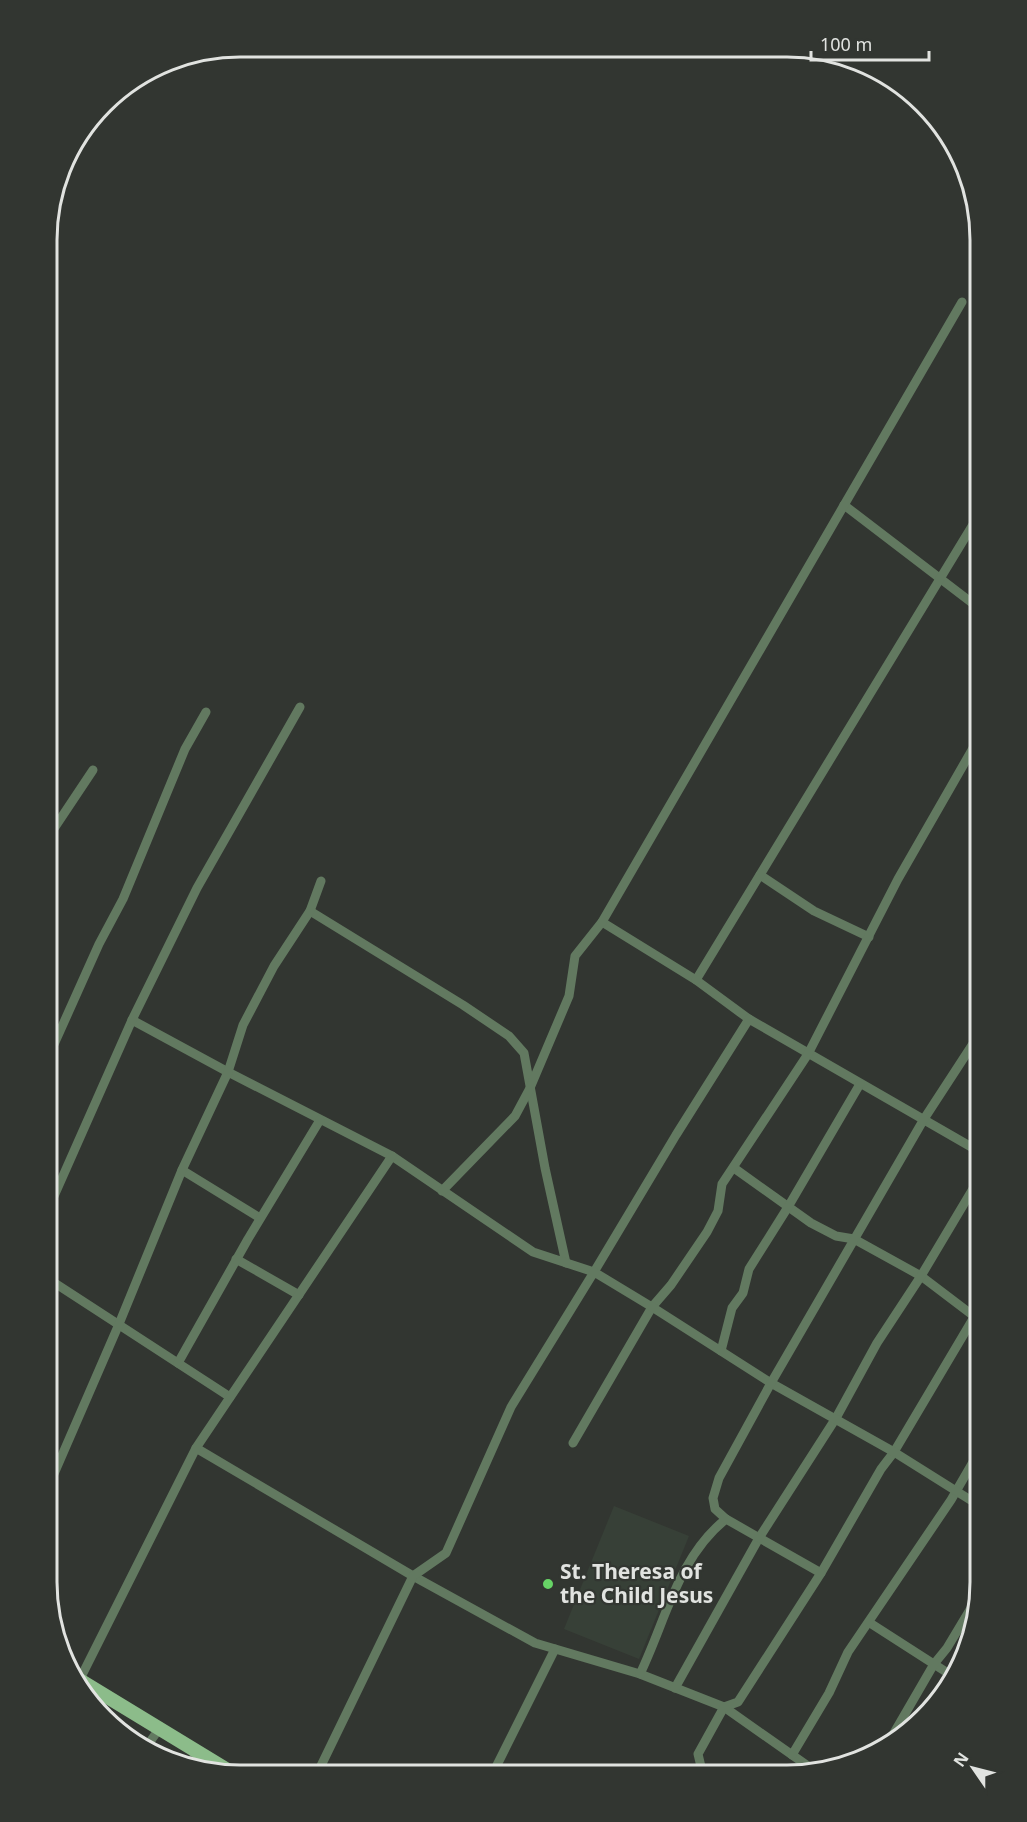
<svg xmlns="http://www.w3.org/2000/svg" width="1027" height="1822" font-family="'Noto Sans',sans-serif">
	<rect width="100%" height="100%" fill="#323631"/>
	<path fill="#374037" d="M614 1506 689 1536 639 1659 564 1629Z"/>
	<path fill="#2a4b29" d="M980 572V597L976 598V591L968 584 973 574Z"/>
	<g fill="none" stroke-linecap="round" stroke-linejoin="round">
		<g stroke="#627960" stroke-width="9">
			<path d="M844 505 980 609"/>
			<path d="M47 839 93 770"/>
			<path d="M760 875 814 911 869 937"/>
			<path d="M310 911 463 1005 509 1036 524 1053 545 1168 566 1263"/>
			<path d="M602 922 696 980 749 1019"/>
			<path d="M696 980 980 513"/>
			<path d="M132 1020 228 1072 392 1156 533 1252 594 1272 676 1135 749 1019 980 1152"/>
			<path d="M47 1060 99 944 123 899 185 749 206 712"/>
			<path d="M734 1168 811 1223 836 1236 854 1239 921 1276 975 1317"/>
			<path d="M182 1170 260 1218"/>
			<path d="M442 1191 515 1116 530 1088 569 996 575 956 602 922 962 302"/>
			<path d="M47 1212 132 1020 197 888 300 707"/>
			<path d="M236 1259 299 1295"/>
			<path d="M47 1278 230 1397"/>
			<path d="M721 1351 732 1308 743 1293 749 1269 788 1207 860 1084"/>
			<path d="M178 1363 248 1239 320 1120"/>
			<path d="M573 1443 652 1307 671 1285 707 1232 718 1211 722 1184 808 1054 898 879 980 736"/>
			<path d="M196 1448 413 1576 535 1643 640 1674 724 1707 815 1771"/>
			<path d="M47 1490 119 1324 182 1170 228 1072 243 1025 274 966 310 911 321 881"/>
			<path d="M821 1573 881 1469 894 1452 980 1307"/>
			<path d="M870 1623 954 1677"/>
			<path d="M640 1674C666 1620 678 1557 726 1519"/>
			<path d="M79 1681 196 1448 392 1156"/>
			<path d="M675 1688 759 1538 836 1418 877 1343 921 1276 980 1177"/>
			<path d="M887 1745 934 1664 947 1648 980 1593"/>
			<path d="M147 1746 159 1729"/>
			<path d="M792 1755 829 1693 848 1652 951 1500 980 1450"/>
			<path d="M189 1764 198 1752"/>
			<path d="M317 1774 413 1576 446 1553 511 1407 594 1272 652 1307 771 1383 894 1452 980 1506"/>
			<path d="M492 1775 555 1649"/>
			<path d="M703 1775 698 1754 724 1707 738 1702 821 1573 726 1519 715 1509 713 1498 719 1478 771 1383 924 1119 980 1033"/>
		</g>
		<path stroke="#8cbc8a" stroke-width="14" d="M73 1676 234 1774"/>
	</g>
	<circle fill="#67d466" stroke="#323631" stroke-width="2" cx="548" cy="1584" r="6"/>
	<g text-anchor="middle" stroke-width="4.5" stroke-linejoin="round" paint-order="stroke">
		<g font-size="21" font-weight="bold" fill="#e1e3e0" stroke="#323631" text-anchor="start">
			<text x="560" y="1579">St. Theresa of<tspan x="560" dy="24">the Child Jesus</tspan></text>
		</g>
	</g>
	<path d="M0 0H1027V1822H0ZM240 57H787A183 183 0 0 1 970 240V1582A183 183 0 0 1 787 1765H240A183 183 0 0 1 57 1582V240A183 183 0 0 1 240 57Z" fill="#323631" fill-rule="evenodd"/>
	<path fill="none" stroke="#e1e3e0" stroke-width="3" d="M240 57H787A183 183 0 0 1 970 240V1582A183 183 0 0 1 787 1765H240A183 183 0 0 1 57 1582V240A183 183 0 0 1 240 57Z"/>
	<g transform="translate(973 1768) rotate(305)" stroke="#323631" stroke-width="4.5" paint-order="stroke">
	<path d="M0-4.5L10 22L0 15L-10 22Z" fill="#e1e3e0"/>
	<text y="-9" font-size="16" font-weight="bold" text-anchor="middle" fill="#e1e3e0">N</text>
	</g>
	<path d="M811 51v9h118v-9" fill="none" stroke="#e1e3e0" stroke-width="3"/>
	<text x="820" y="51" font-size="18" fill="#e1e3e0" stroke="#323631" stroke-width="4.5" paint-order="stroke">100 m</text>
</svg>
